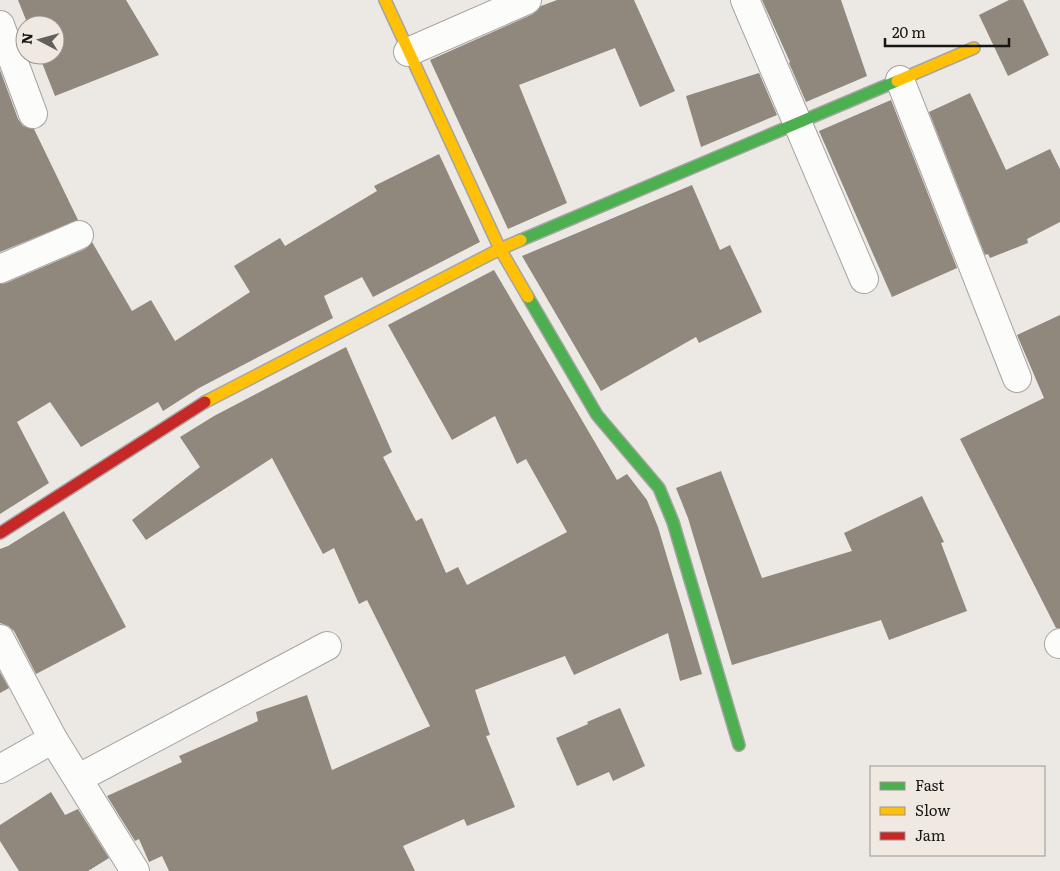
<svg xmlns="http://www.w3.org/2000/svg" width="1060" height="871" font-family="Literata,serif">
	<rect width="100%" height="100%" fill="#ece9e5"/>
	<g fill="#90877d">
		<path d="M18 0H126L159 55 55 96 39 55H55V25H28Z"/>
		<path d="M557 0H634L675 91 640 107 615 48 519 85 567 203 508 229 430 60 533 14 541 6Z"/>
		<path d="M762 0H841L867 76 806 102 789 63 790 62Z"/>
		<path d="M1009 0H1023L1049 55 1008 76 979 15Z"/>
		<path d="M0 70 18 119 23 126 34 129 78 220 0 252Z"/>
		<path d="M759 73 777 115 701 147 686 96Z"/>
		<path d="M970 93 1006 170 1050 149 1060 169V222L1027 239 1028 243 990 258 988 254 985 255 929 112Z"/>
		<path d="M891 100 957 268 892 297 819 131Z"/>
		<path d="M439 154 480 242 373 297 362 277 324 296 333 318 199 388 163 411 158 402 81 447 50 402 17 422 49 483 0 514V284L6 283 85 249 92 242 132 311 151 300 175 341 250 292 234 266 280 238 285 246 377 191 374 186Z"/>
		<path d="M692 185 720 250 730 245 762 312 699 343 696 337 601 391 522 256Z"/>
		<path d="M494 270 617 480 627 474 647 500 658 527 702 674 680 681 668 633 574 675 565 656 475 690 490 735 486 736 515 807 467 826 464 819 403 846 415 871H169L162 856 149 862 139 839 135 841 107 796 182 762 179 756 258 721 256 712 307 695 332 770 430 726 367 600 359 604 334 548 323 554 272 458 146 540 132 520 200 467 180 437 214 416 346 347 392 452 383 457 416 521 422 518 446 573 458 567 467 585 567 532 526 459 517 464 495 416 452 440 388 325Z"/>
		<path d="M1060 315V628H1056L960 439 1044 398 1017 335Z"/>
		<path d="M721 471 762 578 852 551 844 533 922 496 944 542 941 543 967 611 889 640 881 620 732 665 688 518 676 488Z"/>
		<path d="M64 511 126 627 36 674 14 631 8 626 0 623V549L8 546Z"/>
		<path d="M0 672 9 688 0 693Z"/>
		<path d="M620 708 645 766 613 781 609 772 577 786 556 738 588 724 587 722Z"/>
		<path d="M51 792 65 815 78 809 109 858 88 871H19L0 841V825Z"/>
	</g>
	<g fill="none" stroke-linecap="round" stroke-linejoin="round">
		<g stroke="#a6a4a1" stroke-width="30">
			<g id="street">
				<path d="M745 0 864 279"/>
				<path d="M0 25 33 114"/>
				<path d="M408 52 527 0"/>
				<path d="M900 80 1017 378"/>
				<path d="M0 269 79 235"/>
				<path d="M0 639 53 739 135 871"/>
				<path d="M1059 644 1060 643"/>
				<path d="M0 769 53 739"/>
				<path d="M79 778 327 646"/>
			</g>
		</g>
		<g stroke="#a6a4a1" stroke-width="14">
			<g id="fast">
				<path d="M521 240 897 81"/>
				<path d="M528 297 597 415 659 488 673 522 739 745"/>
			</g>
		</g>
		<g stroke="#a6a4a1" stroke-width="14">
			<g id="slow">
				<path d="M385 0 500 249 528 297"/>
				<path d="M897 81 974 48"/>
				<path d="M205 402 500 249 521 240"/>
			</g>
		</g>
		<g stroke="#a6a4a1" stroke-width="14">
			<path id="jam" d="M0 533 205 402"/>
		</g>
		<use href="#street" stroke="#fcfcfb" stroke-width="28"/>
		<use href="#fast" stroke="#4caf50" stroke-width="11"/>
		<use href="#slow" stroke="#ffc107" stroke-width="11"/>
		<use href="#jam" stroke="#c62828" stroke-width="11"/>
	</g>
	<rect x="870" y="766" width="175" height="90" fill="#efe9e2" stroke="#99958f"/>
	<rect x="880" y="782" width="25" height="8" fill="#4caf50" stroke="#99958f"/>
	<text x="915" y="791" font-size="15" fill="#171613">Fast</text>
	<rect x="880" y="807" width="25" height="8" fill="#ffc107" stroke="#99958f"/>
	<text x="915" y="816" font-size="15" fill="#171613">Slow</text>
	<rect x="880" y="832" width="25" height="8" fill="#c62828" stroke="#99958f"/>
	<text x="915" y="841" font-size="15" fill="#171613">Jam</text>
	<g transform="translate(40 40) rotate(276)"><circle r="24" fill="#efe9e2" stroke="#99958f"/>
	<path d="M0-4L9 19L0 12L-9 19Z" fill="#62605c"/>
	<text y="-8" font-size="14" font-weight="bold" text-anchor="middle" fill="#171613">N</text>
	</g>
	<path d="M885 38v8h124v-8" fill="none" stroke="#171613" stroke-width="2.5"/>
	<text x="892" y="38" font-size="15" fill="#171613" stroke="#efe9e2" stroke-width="4" paint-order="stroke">20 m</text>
</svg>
